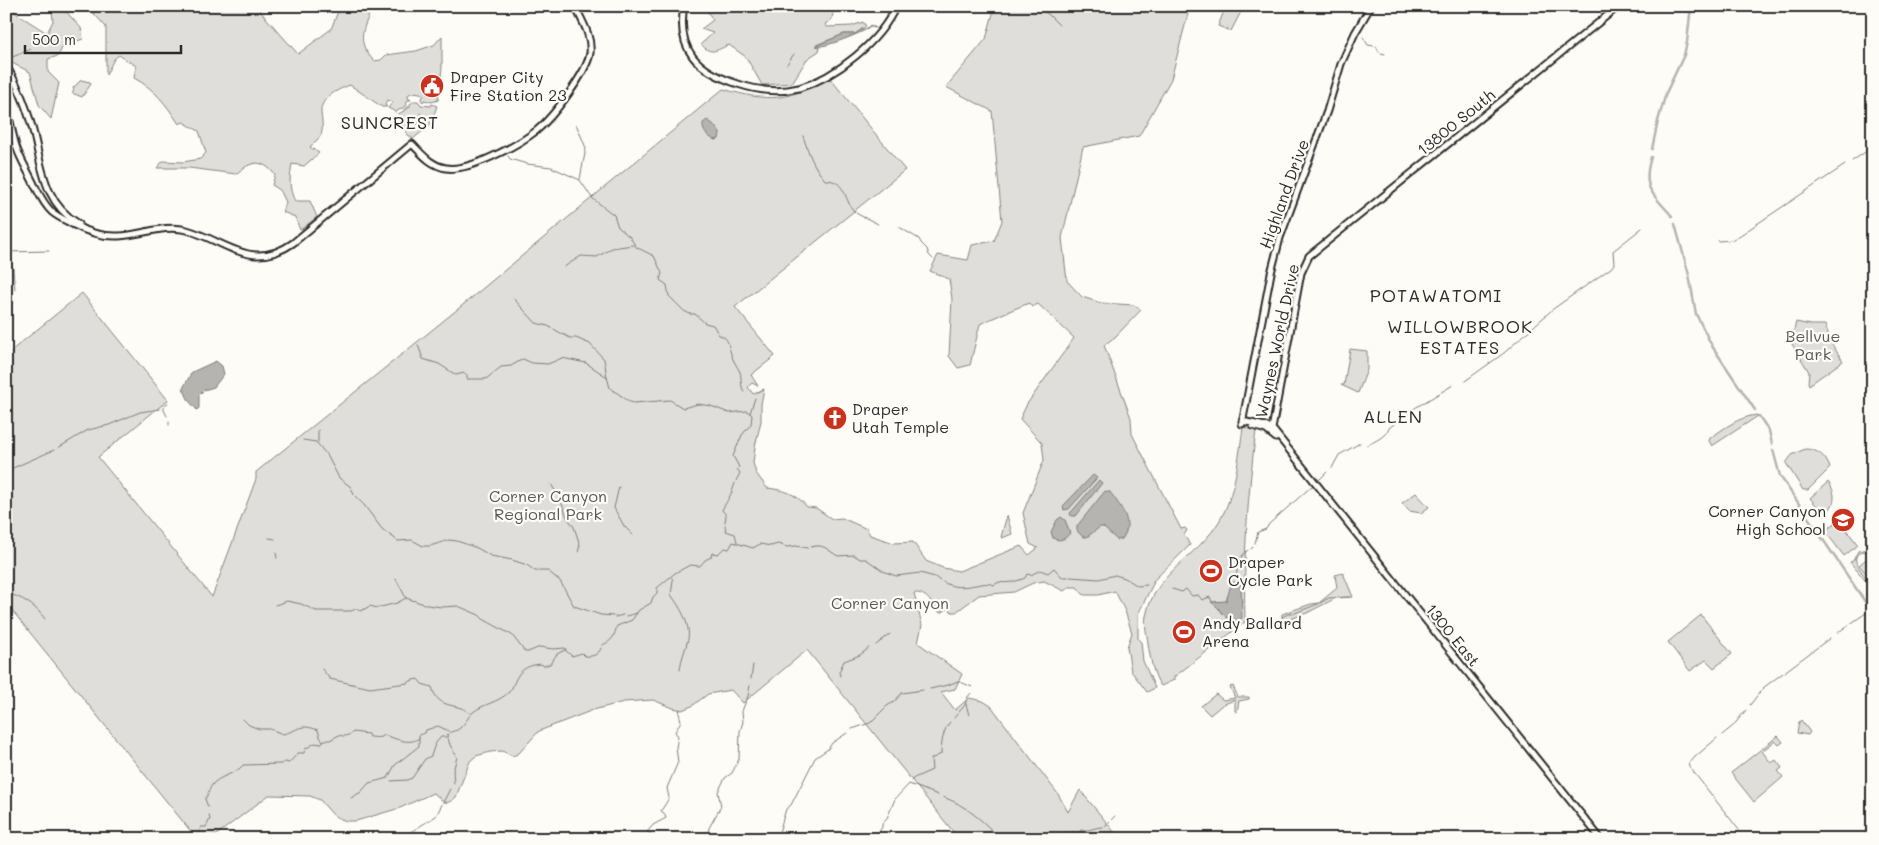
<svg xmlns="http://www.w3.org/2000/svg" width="1879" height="845" font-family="Mali,sans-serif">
	<rect width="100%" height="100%" fill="#fdfcf7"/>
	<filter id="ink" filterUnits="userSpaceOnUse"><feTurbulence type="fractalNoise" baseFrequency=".02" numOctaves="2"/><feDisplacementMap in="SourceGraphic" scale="10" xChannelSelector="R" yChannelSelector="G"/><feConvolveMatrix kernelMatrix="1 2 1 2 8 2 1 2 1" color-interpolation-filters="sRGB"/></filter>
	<g filter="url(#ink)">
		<g fill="#dfdeda" stroke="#858482">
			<path d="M6 6H12L17 14 47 33 53 21 52 10 44 6H61L81 28 83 39 63 46 58 56 48 59V72L59 83 51 119 39 105 30 72 10 62 6 52Z"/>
			<path d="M87 6H260V11L298 54 331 29 339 9 338 6H363L369 15C361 34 358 44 374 61L381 60 386 55 416 51 434 45 442 36V68L438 100 432 102 424 100 423 102 421 100 424 95C419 92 413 91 408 95V98L411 100H408L406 103 407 105 396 112 388 108 393 102 387 100 385 105 387 107H382L350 85C339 89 321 97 321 111 321 118 324 127 321 135 319 139 313 143 310 147L319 153 304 166 292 164C290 177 288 188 295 201H310L317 217 300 230 295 217 283 212 286 202 280 190 272 185 275 175C262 158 251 161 236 174L189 168H157L163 161 183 162 200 159 206 153 199 131 183 122 179 124C165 103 156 90 134 78L136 66 119 55 114 59 106 75V27Z"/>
			<path d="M704 6H834L832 19 825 24 827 27 852 26 863 22 866 26 855 34H844L816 45 820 47 819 51 807 59 792 83 762 85 746 57 729 45C716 50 711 56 701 44L713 33 701 29 713 20Z"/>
			<path d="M995 6H1190L1171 79 1139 136 1083 147 1062 238 1067 281 1082 297 1101 303 1134 305 1141 310 1115 337 1104 345 1131 418 1132 434 1181 529 1185 528 1187 530 1184 535 1190 545 1152 582H1154L1138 614V639L1141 642 1143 661 1155 688 1147 692 1131 671 1127 647 1132 633 1125 611 1115 591 1098 595H1084L1077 587H1069L1064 591 1044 581 1033 583 1014 592 979 595 956 612H952L948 608 940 613C932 604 927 592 914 593L922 625 918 643 962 674 955 689 941 692 955 710 969 698 983 701 991 706 1058 794 1068 812 1080 790 1120 839H959L807 650 743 703 731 690 708 694 692 706 682 710 673 708 653 700 624 702 593 710 539 731 519 753 513 756 502 751 490 752 476 756 470 761 456 797C444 809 442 798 433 793L400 808 356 821H346L334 816 320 800 310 796 269 795 211 839H197L6 603V355L82 293 168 400 98 457 212 597 256 479V472L458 309 723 89C770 102 786 102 829 77L905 170 735 307 775 356 751 375 758 386 752 383 748 387 753 394 764 389 761 404V421L755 447 753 463 756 473 767 488C784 490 796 493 807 507L816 508 832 519 842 518 867 529 870 535 894 543 913 542 926 561 943 568 959 571 1021 546 1029 555 1038 548 1030 544 1023 513 1044 460 1042 443 1020 419 1027 404 1074 338 1038 304 1032 307 1029 303 1002 314 980 324 970 365 958 368 949 356 952 299 949 279 930 271 938 255 968 260 972 245 994 241 1002 221 992 111 946 87 986 39Z"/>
			<path d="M1226 6H1244L1231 31 1218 26Z"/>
			<path d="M81 80 90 82 91 84 82 97 72 93 74 91 73 88Z"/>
			<path d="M414 101H418L421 105 431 106 432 104 437 106 430 125 413 139 407 134 398 114 404 111V109H408L407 107H410V104Z"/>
			<path d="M1796 322 1810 325H1825L1833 346 1843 361 1809 385 1808 382 1809 372 1792 344V338Z"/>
			<path d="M1350 349 1367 351V370L1358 393 1341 385H1344Z"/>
			<path d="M1757 415 1758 416 1712 446 1709 441 1710 438C1725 428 1738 417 1757 415Z"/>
			<path d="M1243 427 1256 430C1248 494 1243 557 1245 622L1174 677V680L1161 686C1153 675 1150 657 1148 643 1147 634 1144 625 1146 616 1155 572 1199 556 1220 520 1235 495 1239 456 1243 427Z"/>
			<path d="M1805 449C1817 449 1826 456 1830 468L1808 490H1803L1786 463 1792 455Z"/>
			<path d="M1828 482C1837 493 1836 506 1824 515L1810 498Z"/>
			<path d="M1416 493 1429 507 1421 513 1409 511 1402 503Z"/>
			<path d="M1007 515 1012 534 1002 538 1001 537Z"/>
			<path d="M1839 520 1858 545 1844 556 1825 531Z"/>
			<path d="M1870 546 1873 550V554C1869 552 1866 550 1861 552 1844 560 1873 580 1873 590L1850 562 1853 561 1858 551 1867 549Z"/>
			<path d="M1871 555 1873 557V582L1859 565Z"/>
			<path d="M1343 573 1353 597 1336 598 1307 613 1282 622V614L1311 604 1319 603 1337 588 1335 575Z"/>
			<path d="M1701 615 1732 654 1714 668 1706 660 1690 671 1668 642Z"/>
			<path d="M1233 686 1238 697H1249V699L1239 701 1237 712 1235 711V702L1234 700 1222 705 1210 715 1201 706 1216 694 1223 700 1235 698 1230 687Z"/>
			<path d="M1801 720 1810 732 1808 735 1797 733 1799 722Z"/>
			<path d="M1778 736 1783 742 1779 745 1775 741 1762 751 1771 763 1776 760 1782 768 1778 771 1783 777 1754 802 1731 773Z"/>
		</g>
		<g fill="#b5b4b1" stroke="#7e7d7b">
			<path d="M870 25 876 28 871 27C863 32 824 49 815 46L844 34H855L863 29H866Z"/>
			<path d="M707 120 713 124 720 133 719 139 715 140C708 137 702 132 703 123Z"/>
			<path d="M216 361 222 366 224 374 214 387 204 390 199 395V408L197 410 189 401 183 388 192 372Z"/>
			<path d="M1093 475 1097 478 1069 509 1064 510 1063 506Z"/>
			<path d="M1099 480 1102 483 1076 516H1071L1070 513 1073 510Z"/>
			<path d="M1105 491 1110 492C1120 506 1135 522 1122 539L1117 540 1103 527H1100L1087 537H1083L1077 531V526Z"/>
			<path d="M1061 517 1065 520 1070 533C1066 539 1059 542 1053 538L1051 532 1057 520Z"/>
			<path d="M1232 582 1241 583 1242 618 1236 622C1224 620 1221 608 1211 602L1226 601Z"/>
		</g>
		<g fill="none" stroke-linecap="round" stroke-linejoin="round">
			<g stroke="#7e7d7b" stroke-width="1">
				<path d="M1032 6 1048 14 1059 25"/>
				<path d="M1363 37 1368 45 1374 46"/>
				<path d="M1376 46 1379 52"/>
				<path d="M1381 53 1385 54"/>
				<path d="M8 59 31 49"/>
				<path d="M787 64 794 54"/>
				<path d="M420 113 422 115 420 118"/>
				<path d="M576 124 586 148 580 179"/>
				<path d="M415 126 419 124 420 115"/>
				<path d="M415 130V123H418"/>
				<path d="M803 136C809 154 813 166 825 180 848 180 843 202 856 213 862 217 871 220 878 224"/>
				<path d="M508 156 510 159 527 164 551 167 580 180 592 198 614 215 618 227 630 237 636 247 654 256 662 273 660 280 667 285 669 296 684 311 690 314H695L705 323 713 325 719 335C729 337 728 345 731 354 733 361 737 366 740 372 742 379 740 385 744 392"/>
				<path d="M1852 161 1873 147"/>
				<path d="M899 227 919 239 921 243 927 249 929 255 933 259"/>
				<path d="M1718 241 1733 240 1845 165"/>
				<path d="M6 252 49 251"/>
				<path d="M8 253V258L13 269 15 290"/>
				<path d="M564 267 581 256 597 257 612 248 633 245"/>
				<path d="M513 298 536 323 548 326 570 338H576L590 344 604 359 607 377"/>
				<path d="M418 345 423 359 439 364 456 375 464 373 467 375V379H486L501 367 511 366 523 359 532 363 548 364 562 358 586 363 607 377 610 388 630 402 634 403 670 400 683 408 698 404 711 406 729 413 747 411 752 415 751 424 742 435 733 456 739 467 737 469 740 473 736 481"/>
				<path d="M1465 381 1504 353 1553 309 1611 268 1614 264 1613 251 1642 228"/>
				<path d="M164 405 168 403"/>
				<path d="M164 407V410L167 416"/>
				<path d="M750 413 755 398"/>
				<path d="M169 421V425"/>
				<path d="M318 430V442"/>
				<path d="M303 440 316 442 326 454"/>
				<path d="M1367 445C1376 441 1385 437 1389 428L1415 408 1453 385"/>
				<path d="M58 448 88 430 109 425 140 412 160 409"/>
				<path d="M327 455 339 478 351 487 354 495 364 505 382 529 398 541 412 540 423 546H430L449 540 457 541 477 548 491 556 512 560 527 565 535 571H548L560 581 574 606 601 615 613 616"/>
				<path d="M1332 468 1339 455 1360 443"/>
				<path d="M6 471 54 450"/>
				<path d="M1318 481 1327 472"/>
				<path d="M551 484 560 499 567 517 574 527 580 545 578 552"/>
				<path d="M619 487 614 508 624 526 633 535"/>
				<path d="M725 522 726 515 722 510C727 501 732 494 735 483"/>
				<path d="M725 525 726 531 735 534 737 542"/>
				<path d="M269 538 275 539"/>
				<path d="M1255 543 1258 532 1266 529 1269 524 1312 486"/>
				<path d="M811 547C824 543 827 550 838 556L854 555 860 559H866L883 571 896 576 920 573 935 577 940 581"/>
				<path d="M1251 549 1253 547"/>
				<path d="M276 553 277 558"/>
				<path d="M1070 577 1099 579 1115 575 1125 578 1138 586 1147 585"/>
				<path d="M672 578 673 580 671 595C679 605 691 625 688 639 686 649 681 658 680 670"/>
				<path d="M396 579 406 598"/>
				<path d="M943 582C963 594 982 579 994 585L999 582C1007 584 1018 581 1025 578L1027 574 1031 575 1040 570 1048 573 1054 568 1062 577H1068"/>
				<path d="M1237 582C1236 569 1237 558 1248 550"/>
				<path d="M1172 589 1182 592 1186 589 1192 596 1198 595 1202 600 1210 597 1212 602"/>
				<path d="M6 593C22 597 35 605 45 619"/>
				<path d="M275 605 287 601 301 604 316 611H351L356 609 361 611 370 606 377 608 397 603 406 598 427 605 442 607 458 606 479 615 483 619 512 635 525 652H528L540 647 553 649 565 648 566 650"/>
				<path d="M626 616 637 613"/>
				<path d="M615 617 623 615"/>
				<path d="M1282 617 1290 613H1295L1318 604 1329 598 1349 597"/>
				<path d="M1837 633 1866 613"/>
				<path d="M876 645 890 634"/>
				<path d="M322 669 330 679 370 688 407 683 413 680 418 679 422 684 432 687C438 712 460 701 470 714"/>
				<path d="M840 676 839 672 844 661 860 655 869 648"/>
				<path d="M751 679 753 665"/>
				<path d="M930 689 948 685 958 681 972 687"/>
				<path d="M966 704 969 715"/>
				<path d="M1750 705 1763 688 1830 638"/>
				<path d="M954 718 965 705 967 698 971 693"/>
				<path d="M243 719 249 725 259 729H270L283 734C300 730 299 723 318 730L320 737 323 741"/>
				<path d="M852 729 870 723 887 706 894 702 902 693 923 690"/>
				<path d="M1722 735 1733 726 1746 710"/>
				<path d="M1717 738 1695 757 1688 765 1739 830"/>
				<path d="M391 781 407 780 412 778 425 759 431 756 435 744 441 737H447"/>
				<path d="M911 781 914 778 932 770 931 759 941 754C941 745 943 729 950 722"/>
				<path d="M454 783 453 771 457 757 450 745 447 735C451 730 456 732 460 728 465 724 468 717 472 713 484 703 498 703 509 692 513 688 513 684 516 679 521 668 530 665 541 664L544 666 550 664 557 654 565 650 572 656 582 653 585 656C594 657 600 654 602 645 613 641 614 636 617 626L632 620 639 610 651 603 653 597 657 593V588L675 573 690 565 700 566 705 560 711 557 712 553 718 554 724 548 729 549 733 542 753 548 760 544 771 546 778 544 787 547 796 546 808 548"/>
				<path d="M943 797C964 804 985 822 1000 839"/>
				<path d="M351 798 361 792 369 783 388 778 395 765 419 746V735L425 733 426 730 438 726 449 731"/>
				<path d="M208 807 205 799C208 795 210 787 212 785 218 776 237 774 243 765L281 764 285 762 289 763 298 753H304L305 749 315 743 321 744 324 740H330L339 735C343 737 349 736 353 732L368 734 369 737C376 737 379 739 384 735 395 738 409 746 419 738"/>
				<path d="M1743 835 1746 839"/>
				<path d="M1064 837 1072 832 1078 833 1081 830C1090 831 1095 827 1104 827L1115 816"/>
				<path d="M192 839 198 834 201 827H206L210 819 209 815"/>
				<path d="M390 839 409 833 436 816 450 789"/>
				<path d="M654 839V836L647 832 653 825 666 818 664 813 661 811 669 798 667 788 678 762 676 748 678 736 675 732 681 721 679 713 680 709"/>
				<path d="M707 839 709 828 721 806 718 792 725 778 732 773 739 759 740 731 743 722 742 711 748 696 750 685"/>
				<path d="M777 839 786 809 791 805 815 758 828 749 832 743 847 733"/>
				<path d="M875 839 882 827V823L887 818 895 799 909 784 938 795"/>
			</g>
			<g stroke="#b5b4b1" stroke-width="2.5">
				<path d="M1652 149 1658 121 1666 93 1684 55 1687 42 1691 6"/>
				<path d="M1651 157C1641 189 1653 194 1672 216"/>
				<path d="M1675 224 1689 275 1696 314 1712 346 1755 410"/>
				<path d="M1759 416 1769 431 1772 444"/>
				<path d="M1773 450 1780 476 1870 609"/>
			</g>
			<g stroke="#2b2b2b" stroke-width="9">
				<g id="major">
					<path d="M684 6C676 51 698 71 738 84 759 91 778 93 799 88 836 77 880 42 896 6"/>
					<path d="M6 66C18 84 26 106 32 127 42 164 42 202 79 224"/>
					<path d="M6 105C10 119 12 133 16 146 20 159 28 171 34 184 39 194 44 205 52 212 58 217 65 220 72 224 87 232 102 237 119 236 142 235 164 224 187 230 226 241 252 272 293 243L412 144C422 154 430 165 446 168 469 172 518 145 536 131 552 118 587 73 590 53 592 36 582 21 575 6"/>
					<path d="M1242 421 1265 426 1274 431 1601 839"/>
					<path d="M1242 424 1271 273 1280 238 1327 111 1341 64 1355 33 1371 6"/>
					<path d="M1253 426 1266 430 1276 438"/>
					<path d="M1272 429 1301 273 1309 256 1619 6"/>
				</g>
			</g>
			<use href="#major" stroke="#fdfcf7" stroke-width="5"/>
		</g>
	</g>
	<defs>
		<g id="civic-disc" transform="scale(1.25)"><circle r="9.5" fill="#c8321e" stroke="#fdfcf7"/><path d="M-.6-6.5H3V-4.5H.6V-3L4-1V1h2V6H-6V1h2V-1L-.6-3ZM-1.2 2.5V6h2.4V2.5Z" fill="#fff"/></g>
		<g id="church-disc" transform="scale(1.25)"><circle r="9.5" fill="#c8321e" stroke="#fdfcf7"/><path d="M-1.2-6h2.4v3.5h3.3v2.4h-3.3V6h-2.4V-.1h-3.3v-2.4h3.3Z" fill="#fff"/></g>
		<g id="school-disc" transform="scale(1.25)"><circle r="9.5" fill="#c8321e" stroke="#fdfcf7"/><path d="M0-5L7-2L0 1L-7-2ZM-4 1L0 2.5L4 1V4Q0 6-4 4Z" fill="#fff"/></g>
		<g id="stadium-disc" transform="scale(1.25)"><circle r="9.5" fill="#c8321e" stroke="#fdfcf7"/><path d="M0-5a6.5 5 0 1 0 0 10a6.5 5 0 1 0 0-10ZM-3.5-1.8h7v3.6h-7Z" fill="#fff"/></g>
	</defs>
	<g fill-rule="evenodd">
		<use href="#civic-disc" x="432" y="86"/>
		<use href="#church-disc" x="835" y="418"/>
		<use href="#school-disc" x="1843" y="520"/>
		<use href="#stadium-disc" x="1211" y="571"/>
		<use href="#stadium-disc" x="1184" y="632"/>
	</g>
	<g text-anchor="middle" stroke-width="4.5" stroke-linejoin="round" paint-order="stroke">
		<g font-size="16" fill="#2b2b2b" stroke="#fdfcf7" text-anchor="start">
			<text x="450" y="83">Draper City<tspan x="450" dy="18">Fire Station 23</tspan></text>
			<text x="852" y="415">Draper<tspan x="852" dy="18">Utah Temple</tspan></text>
			<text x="1826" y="517" text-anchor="end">Corner Canyon<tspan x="1826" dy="18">High School</tspan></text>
			<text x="1228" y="568">Draper<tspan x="1228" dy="18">Cycle Park</tspan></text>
			<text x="1202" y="629">Andy Ballard<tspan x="1202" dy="18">Arena</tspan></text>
		</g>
		<g font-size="16" fill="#2b2b2b" stroke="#fdfcf7">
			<text transform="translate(1456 122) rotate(-39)" y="6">13800 South</text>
			<text transform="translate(1284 194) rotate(-70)" y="6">Highland Drive</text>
			<text transform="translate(1277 341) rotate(-78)" y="6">Waynes World Drive</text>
			<text transform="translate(1453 635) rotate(51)" y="6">1300 East</text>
		</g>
		<g font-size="16" fill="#585857" stroke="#fdfcf7">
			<text x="1813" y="342">Bellvue<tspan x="1813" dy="18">Park</tspan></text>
			<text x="548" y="502">Corner Canyon<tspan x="548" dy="18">Regional Park</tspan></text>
			<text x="890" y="609">Corner Canyon</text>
		</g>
		<g font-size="18" letter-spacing="1" fill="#2b2b2b" stroke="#fdfcf7">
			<text x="390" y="129">SUNCREST</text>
			<text x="1436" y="302">POTAWATOMI</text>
			<text x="1460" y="333">WILLOWBROOK<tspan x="1460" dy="21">ESTATES</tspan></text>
			<text x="1393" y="423">ALLEN</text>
		</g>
	</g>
	<rect width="1879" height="845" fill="none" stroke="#fdfcf7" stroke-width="25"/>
	<rect x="12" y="12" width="1854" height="820" fill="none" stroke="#2b2b2b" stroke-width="2" filter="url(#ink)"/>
	<path d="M25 45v8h156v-8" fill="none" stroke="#2b2b2b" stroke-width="2.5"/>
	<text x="32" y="45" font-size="15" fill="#2b2b2b" stroke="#fdfcf7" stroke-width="4" paint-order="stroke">500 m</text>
</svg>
